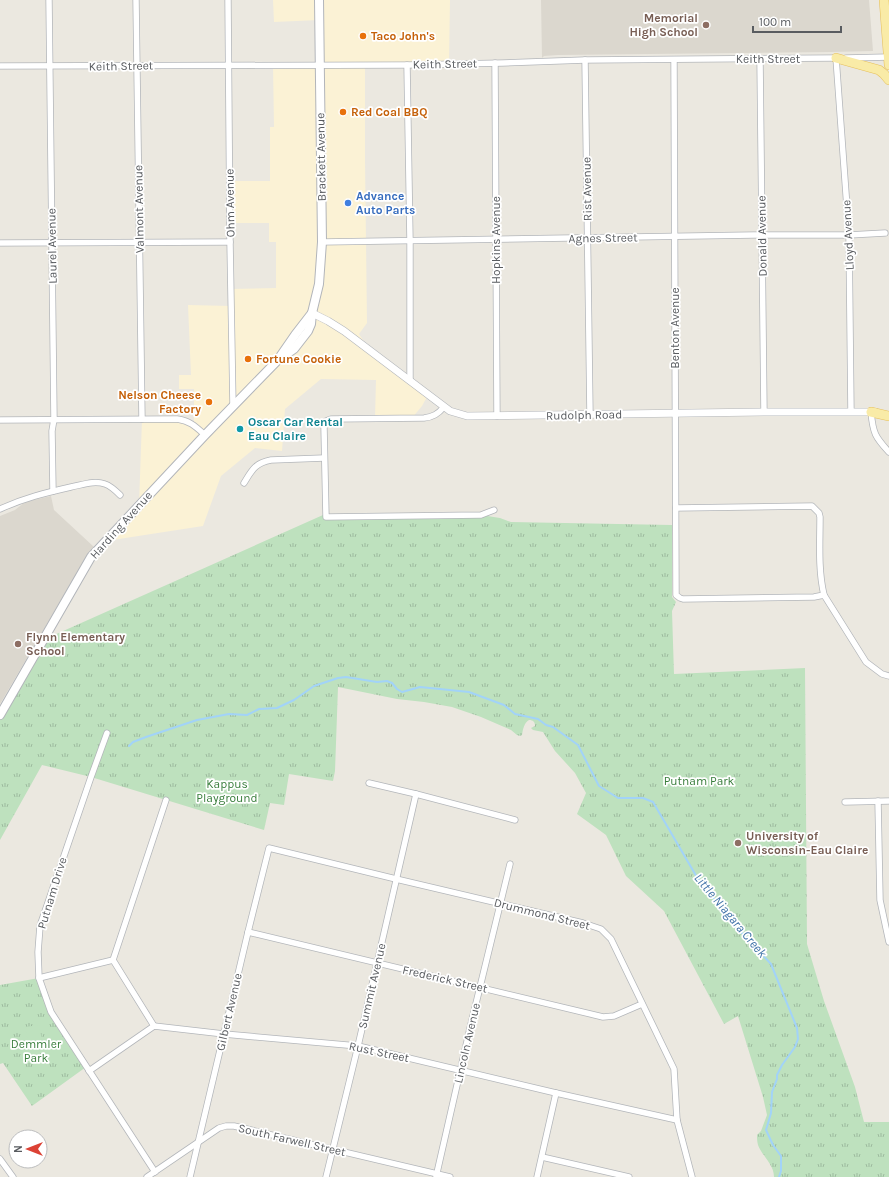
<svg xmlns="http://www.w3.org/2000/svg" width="889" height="1177" font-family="Karla,sans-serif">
	<defs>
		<pattern id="grass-tufts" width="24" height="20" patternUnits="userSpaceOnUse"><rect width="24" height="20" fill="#bee1be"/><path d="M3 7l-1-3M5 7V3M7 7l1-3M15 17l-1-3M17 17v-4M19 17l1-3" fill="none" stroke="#9dba9e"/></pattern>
	</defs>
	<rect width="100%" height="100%" fill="#ebe8e0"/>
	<path fill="#fbf2d5" d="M273 0H450L449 64 365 65V160L367 323 359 334 370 351 428 395 422 406 412 418H375L376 380 321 379 285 409 282 451 255 448 221 476 203 526 106 541 139 505 142 419H177L194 425V389H179V375H191L188 305 231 306V289L276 288V242H269V223H230L229 181H270V127H274L273 65 320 64 319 20 274 22Z"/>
	<g fill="#dbd7ce">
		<path d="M541 0H869L873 51 831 52 558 55 544 56 542 58Z"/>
		<path d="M51 496 54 510 94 547 79 569 0 704V516L15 510 25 502Z"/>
	</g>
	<g fill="url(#grass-tufts)">
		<path d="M323 515 324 517 481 515 500 518 511 522 672 525V597L676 602 672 611 674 674 805 668 807 944 824 1001 855 1087 864 1122H889V1177H774C774 1164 762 1156 758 1145 757 1141 757 1138 757 1135L761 1131 767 1115 763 1097 738 1016 724 1024 664 911 626 876 606 835 577 814 586 793 575 773 555 751 543 732 533 730 531 728 535 726C535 722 533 720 529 720 524 723 523 729 522 735L520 736 517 735 511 730 481 717 452 707 424 702 397 699 338 687 335 771 333 781 289 774 284 805 270 803 264 830 91 777 42 765 0 840V715L43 640Z"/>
		<path d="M39 978 51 1012 86 1067 32 1106 3 1063 0 1064V985Z"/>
	</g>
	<path fill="#bee1be" d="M39 1025 44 1050 30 1052 25 1027Z"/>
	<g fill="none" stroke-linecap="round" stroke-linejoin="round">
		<path stroke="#a2d3f8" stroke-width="2" d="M129 746 133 742 146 737 197 720 229 714 247 715 259 709 277 708 294 700 314 686 338 678 346 677 377 682 387 681 392 683 397 689 402 692 420 687 469 692 504 705 515 714 538 719 546 725 553 727 578 745 599 786 618 798H643L653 802 698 879 742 933 771 964 797 1028 798 1039 795 1047 782 1065 777 1075V1079L772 1092 771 1113 766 1130 773 1145 781 1156V1171L779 1177"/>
		<g stroke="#b3b6ba" stroke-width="7">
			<g id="minor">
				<path d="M49 0 54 419 52 431 53 491"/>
				<path d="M136 0 142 419"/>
				<path d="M228 0 230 242 233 406"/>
				<path d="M836 58 849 235 851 412"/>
				<path d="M846 58 889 57"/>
				<path d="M760 59 764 412"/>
				<path d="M585 60 590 414"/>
				<path d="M674 60 676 595 680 598 683 599 814 597 824 595 866 662 882 674 889 676"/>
				<path d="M495 63 497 416"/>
				<path d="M407 65 410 241V381"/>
				<path d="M0 66 407 65 503 63 585 60 838 58"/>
				<path d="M322 242 754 235H849L885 233"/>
				<path d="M0 243 230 242"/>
				<path d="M444 407C438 414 433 417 424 418L331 419 326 421 324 427 326 517 481 515 494 510"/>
				<path d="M871 412C873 433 875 437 889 452"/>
				<path d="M0 420 177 419C190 421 195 426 205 435"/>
				<path d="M244 483C252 470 255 463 271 460L324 458"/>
				<path d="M676 508 812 506 819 513 820 517C820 543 818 570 824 595"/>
				<path d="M0 509C24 498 45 493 71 487 82 485 94 480 105 484 111 486 115 490 120 495"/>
				<path d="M107 733 91 777 40 926 38 952 39 978 51 1012 155 1172"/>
				<path d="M369 783 416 794 515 820"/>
				<path d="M878 801 880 900 889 942"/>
				<path d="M845 802 889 801"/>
				<path d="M248 932 603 1017 614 1016 642 1004"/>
				<path d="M39 978 113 960"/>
				<path d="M154 1026 113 960 166 800"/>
				<path d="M89 1071 154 1026 224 1034 358 1046 556 1093 677 1120"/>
				<path d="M542 1157 629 1177"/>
				<path d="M0 1159 13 1177"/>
				<path d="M147 1177 219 1128 226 1126H234L450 1177"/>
				<path d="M190 1177 248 932 269 848 396 879 583 923 601 929 611 939 674 1069 677 1120 692 1177"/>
				<path d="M326 1177 358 1046 416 794"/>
				<path d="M436 1177 470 1028 510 864"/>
				<path d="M537 1177 556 1093"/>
			</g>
		</g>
		<g stroke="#b3b6ba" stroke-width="8">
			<path id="tertiary" d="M312 313 328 321 344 331 450 411 467 416 764 412H875"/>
		</g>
		<g stroke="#b2b5ba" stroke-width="10">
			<g id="secondary">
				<path d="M281 358 294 349 308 331 311 324 312 313 319 284 322 242 319 0"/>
				<path d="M0 715 91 557 205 435 277 361 295 335 312 313"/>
			</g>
		</g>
		<g stroke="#e6c05d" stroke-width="10">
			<g id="primary">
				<path d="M884 0 889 65"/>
				<path d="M836 58 879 70 884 74 889 80"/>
				<path d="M871 412 889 416"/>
			</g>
		</g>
		<use href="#minor" stroke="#fff" stroke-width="5.5"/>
		<use href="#tertiary" stroke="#fff" stroke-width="7"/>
		<use href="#secondary" stroke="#fff" stroke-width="8"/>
		<use href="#primary" stroke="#f9eba7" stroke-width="9"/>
	</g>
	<g fill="#8d6e63" stroke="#fff" stroke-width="1.5">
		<circle cx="706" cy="25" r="4"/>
		<circle cx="18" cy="644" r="4"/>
		<circle cx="738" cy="843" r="4"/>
	</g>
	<g fill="#e8710a" stroke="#fff" stroke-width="1.5">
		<circle cx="363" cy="36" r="4"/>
		<circle cx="343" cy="112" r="4"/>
		<circle cx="248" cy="359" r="4"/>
		<circle cx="209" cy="402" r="4"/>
	</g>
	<circle fill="#3f7fe0" stroke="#fff" stroke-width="1.5" cx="348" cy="203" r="4"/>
	<circle fill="#0f9aa8" stroke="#fff" stroke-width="1.5" cx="240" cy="429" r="4"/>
	<g text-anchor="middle" stroke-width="3.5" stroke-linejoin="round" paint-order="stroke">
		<g font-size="12" font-weight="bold" fill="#785e54" stroke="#fff" text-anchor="start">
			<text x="698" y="22" text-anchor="end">Memorial<tspan x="698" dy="14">High School</tspan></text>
			<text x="26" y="641">Flynn Elementary<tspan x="26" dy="14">School</tspan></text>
			<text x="746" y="840">University of<tspan x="746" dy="14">Wisconsin-Eau Claire</tspan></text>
		</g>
		<g font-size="12" font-weight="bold" fill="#c56008" stroke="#fff" text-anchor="start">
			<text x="371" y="40">Taco John's</text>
			<text x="351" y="116">Red Coal BBQ</text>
			<text x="256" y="363">Fortune Cookie</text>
			<text x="201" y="399" text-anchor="end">Nelson Cheese<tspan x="201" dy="14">Factory</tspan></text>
		</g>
		<g font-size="12" fill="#595c60" stroke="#fff">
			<text x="768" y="63">Keith Street</text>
			<text transform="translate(445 64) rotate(-1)" y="4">Keith Street</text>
			<text transform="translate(121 66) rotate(-1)" y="4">Keith Street</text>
			<text transform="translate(321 157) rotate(-91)" y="4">Brackett Avenue</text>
			<text transform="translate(587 189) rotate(-91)" y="4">Rist Avenue</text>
			<text transform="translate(230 203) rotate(-91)" y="4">Ohm Avenue</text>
			<text transform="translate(139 209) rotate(-91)" y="4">Valmont Avenue</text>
			<text transform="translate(848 235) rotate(-93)" y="4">Lloyd Avenue</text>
			<text transform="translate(762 236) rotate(-91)" y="4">Donald Avenue</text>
			<text transform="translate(603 238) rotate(-1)" y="4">Agnes Street</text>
			<text transform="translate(496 240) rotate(-90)" y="4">Hopkins Avenue</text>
			<text transform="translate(52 246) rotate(-91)" y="4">Laurel Avenue</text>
			<text transform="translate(675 328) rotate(-90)" y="4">Benton Avenue</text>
			<text transform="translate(584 415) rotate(-1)" y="4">Rudolph Road</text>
			<text transform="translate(121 525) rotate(-48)" y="4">Harding Avenue</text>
			<text transform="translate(52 893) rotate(-73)" y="4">Putnam Drive</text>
			<text transform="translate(542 914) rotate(14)" y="4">Drummond Street</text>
			<text transform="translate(445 979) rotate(13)" y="4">Frederick Street</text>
			<text transform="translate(372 986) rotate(-77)" y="4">Summit Avenue</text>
			<text transform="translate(229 1012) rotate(-77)" y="4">Gilbert Avenue</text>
			<text transform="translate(467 1043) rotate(-77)" y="4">Lincoln Avenue</text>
			<text transform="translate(379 1052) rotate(12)" y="4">Rust Street</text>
			<text transform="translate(292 1140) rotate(13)" y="4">South Farwell Street</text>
		</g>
		<g font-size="12" font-weight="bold" fill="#366cbe" stroke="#fff" text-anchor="start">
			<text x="356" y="200">Advance<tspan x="356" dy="14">Auto Parts</tspan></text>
		</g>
		<g font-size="12" font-weight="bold" fill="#0d838f" stroke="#fff" text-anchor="start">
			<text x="248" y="426">Oscar Car Rental<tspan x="248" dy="14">Eau Claire</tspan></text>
		</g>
		<g font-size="12" fill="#397e3c" stroke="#fff">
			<text x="699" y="785">Putnam Park</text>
			<text x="227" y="788">Kappus<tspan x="227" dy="14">Playground</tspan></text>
			<text x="36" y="1048">Demmler<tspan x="36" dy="14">Park</tspan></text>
		</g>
		<g font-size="13" font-style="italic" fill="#4274a8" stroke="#fff">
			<text transform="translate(731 915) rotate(50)" y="5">Little Niagara Creek</text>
		</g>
	</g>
	<g transform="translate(28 1149) rotate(270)"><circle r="19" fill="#ffffff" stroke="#bdbebf"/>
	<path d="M0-3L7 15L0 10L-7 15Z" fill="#dc4235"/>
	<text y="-6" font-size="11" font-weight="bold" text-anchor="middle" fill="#595c60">N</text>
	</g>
	<path d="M753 26v6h88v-6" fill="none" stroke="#595c60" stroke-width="2"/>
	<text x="759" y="26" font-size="12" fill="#595c60" stroke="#ffffff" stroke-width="3" paint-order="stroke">100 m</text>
</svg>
